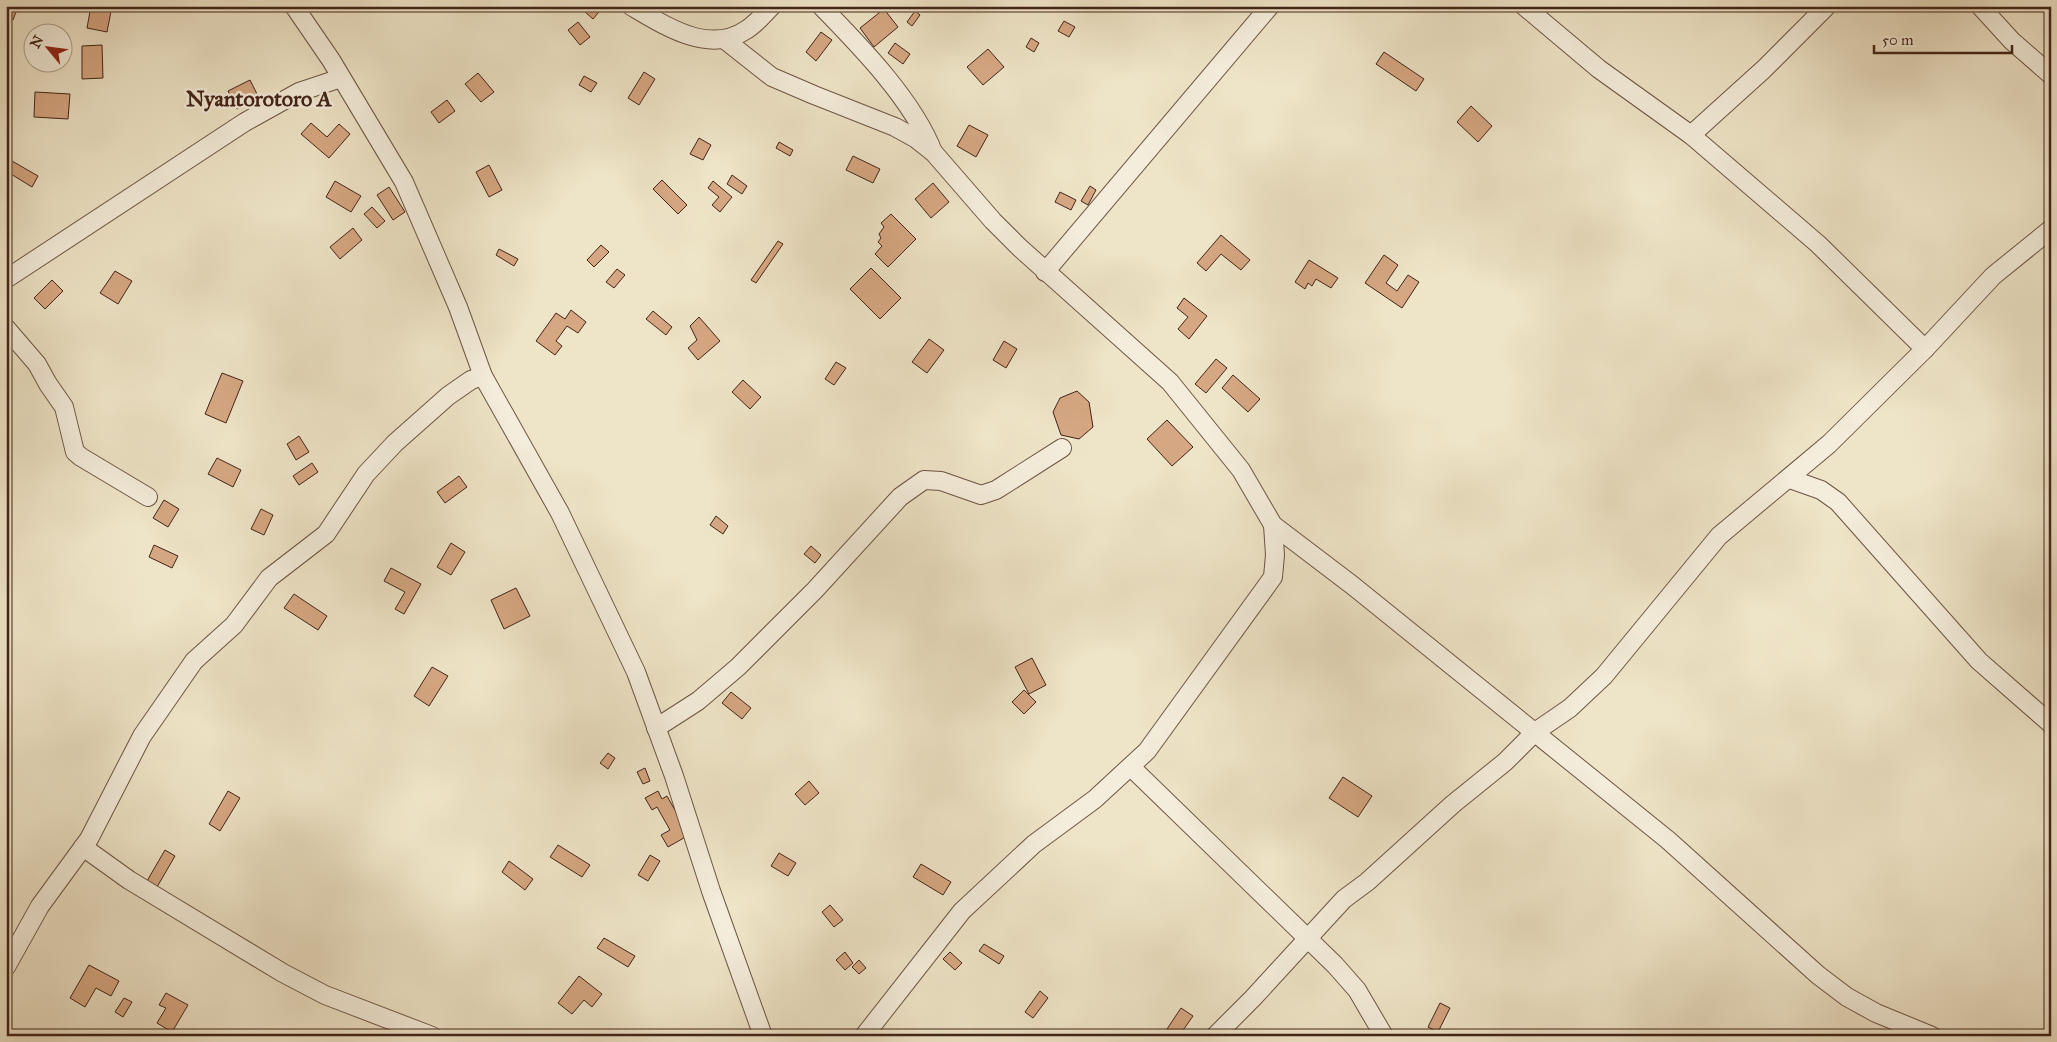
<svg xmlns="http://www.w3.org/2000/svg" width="2057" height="1042" font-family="'IM FELL Great Primer',serif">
	<rect width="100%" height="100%" fill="#eee4c7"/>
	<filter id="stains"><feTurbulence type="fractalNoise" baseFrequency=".004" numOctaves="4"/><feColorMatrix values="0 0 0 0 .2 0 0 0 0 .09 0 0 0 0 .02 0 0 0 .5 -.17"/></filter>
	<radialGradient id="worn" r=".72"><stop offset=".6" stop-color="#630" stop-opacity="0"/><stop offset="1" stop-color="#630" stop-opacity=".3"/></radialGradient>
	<g fill="#d5a782" stroke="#432419">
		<path d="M6 6H18L13 20 6 17Z"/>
		<path d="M91 6H112L107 32 87 28Z"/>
		<path d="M588 6H602L603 7 593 19 584 11Z"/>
		<path d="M884 9 898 27 874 47 860 28Z"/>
		<path d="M915 11 920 15 912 26 907 22Z"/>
		<path d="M1064 21 1075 27 1069 37 1058 31Z"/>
		<path d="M578 22 590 37 580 45 568 30Z"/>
		<path d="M821 32 832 40 816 61 806 52Z"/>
		<path d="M1031 38 1039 43 1034 52 1026 47Z"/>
		<path d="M895 43 910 54 903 64 888 53Z"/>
		<path d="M102 45 103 78 82 79V46Z"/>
		<path d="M988 49 1004 67 983 85 967 67Z"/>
		<path d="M1384 52 1424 79 1416 91 1376 64Z"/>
		<path d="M644 72 655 79 639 105 628 98Z"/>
		<path d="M478 73 494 92 481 102 465 84Z"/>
		<path d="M584 76 597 83 591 92 579 85Z"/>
		<path d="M250 80 259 98 237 109 228 91Z"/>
		<path d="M35 92 70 94 68 119 34 117Z"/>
		<path d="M447 100 455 111 439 123 431 112Z"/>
		<path d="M1471 106 1492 126 1478 142 1457 122Z"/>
		<path d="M311 123 327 137 339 124 350 134 329 158 301 134Z"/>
		<path d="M969 125 988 135 976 157 957 146Z"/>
		<path d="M699 138 711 145 703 160 690 154Z"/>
		<path d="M779 142 793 150 790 156 776 148Z"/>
		<path d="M853 156 880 169 873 183 846 170Z"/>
		<path d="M12 161 38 176 32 187 6 171Z"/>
		<path d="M489 165 502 190 489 197 476 172Z"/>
		<path d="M732 175 747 186 742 194 727 184Z"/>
		<path d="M662 180 687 205 678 214 653 189Z"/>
		<path d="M335 181 361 196 351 212 326 197Z"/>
		<path d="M713 181 732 197 720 212 712 205 719 197 708 188Z"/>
		<path d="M933 183 949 202 931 218 915 199Z"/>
		<path d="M1090 186 1096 190 1088 205 1081 201Z"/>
		<path d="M389 187 405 212 393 220 377 195Z"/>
		<path d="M1060 192 1076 200 1071 210 1055 202Z"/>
		<path d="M372 207 385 221 377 228 364 214Z"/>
		<path d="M891 214 916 239 888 267 875 254 882 246 878 242 881 238 879 234 884 227 881 223Z"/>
		<path d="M353 228 362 240 340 259 330 247Z"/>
		<path d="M1221 235 1250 260 1241 270 1221 254 1206 271 1197 263Z"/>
		<path d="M778 241 783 244 756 283 751 280Z"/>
		<path d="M601 245 609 252 594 267 587 260Z"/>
		<path d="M499 249 518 259 514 266 496 255Z"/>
		<path d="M1384 255 1398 265 1386 283 1397 291 1408 275 1419 282 1402 308 1365 283Z"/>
		<path d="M1309 260 1338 278 1331 288 1316 279 1312 286 1308 283 1305 289 1295 282Z"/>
		<path d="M871 268 901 298 880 319 850 289Z"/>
		<path d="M617 269 625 275 614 288 606 282Z"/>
		<path d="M115 271 132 281 118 304 100 293Z"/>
		<path d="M52 280 63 291 45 309 34 298Z"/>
		<path d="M1184 298 1207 316 1189 339 1178 329 1188 317 1177 308Z"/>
		<path d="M571 310 586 322 578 333 567 326 556 341 562 346 555 355 536 341 556 313 565 319Z"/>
		<path d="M653 311 672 327 666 335 646 319Z"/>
		<path d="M699 317 720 341 698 360 688 348 697 340 690 326Z"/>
		<path d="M929 339 944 350 927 373 912 362Z"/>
		<path d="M1004 341 1017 349 1006 368 993 360Z"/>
		<path d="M1216 359 1227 368 1206 393 1195 384Z"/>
		<path d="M836 362 846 368 834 385 825 379Z"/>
		<path d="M222 373 243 381 226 423 205 414Z"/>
		<path d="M1233 375 1260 399 1248 412 1222 388Z"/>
		<path d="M743 380 761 397 750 409 732 392Z"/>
		<path d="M1077 391 1089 402 1093 427 1079 439 1061 435 1053 412 1060 398Z"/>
		<path d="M1167 420 1193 447 1172 466 1147 439Z"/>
		<path d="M299 436 309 452 296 460 287 444Z"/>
		<path d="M217 458 241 470 233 487 208 474Z"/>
		<path d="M312 463 318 472 299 485 293 476Z"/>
		<path d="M459 476 467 487 445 503 437 492Z"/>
		<path d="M164 500 179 509 168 527 153 518Z"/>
		<path d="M261 509 273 515 264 535 251 529Z"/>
		<path d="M716 516 728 526 723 534 710 525Z"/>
		<path d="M451 543 465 552 451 575 437 567Z"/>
		<path d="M154 545 178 556 172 568 149 557Z"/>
		<path d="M811 546 821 555 815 563 804 554Z"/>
		<path d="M391 568 421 584 404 614 395 609 405 592 384 581Z"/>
		<path d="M516 588 530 616 504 629 491 600Z"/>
		<path d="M294 594 327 616 318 630 284 608Z"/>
		<path d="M1032 658 1046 685 1029 694 1015 667Z"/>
		<path d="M432 667 448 676 429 706 414 696Z"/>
		<path d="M1024 690 1036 702 1024 714 1012 702Z"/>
		<path d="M731 692 751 708 742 719 722 703Z"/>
		<path d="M608 753 615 758 608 769 600 763Z"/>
		<path d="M645 768 650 781 643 784 637 772Z"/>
		<path d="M1343 777 1372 796 1358 817 1329 798Z"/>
		<path d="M809 781 819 793 805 805 795 794Z"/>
		<path d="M228 791 240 798 220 831 209 824Z"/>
		<path d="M658 791 662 799 667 796 689 835 668 847 661 835 670 830 657 807 652 810 645 798Z"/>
		<path d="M558 845 590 865 582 877 550 857Z"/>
		<path d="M165 850 175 856 157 887 147 881Z"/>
		<path d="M779 853 796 863 788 876 771 866Z"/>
		<path d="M650 855 660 861 648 881 638 875Z"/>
		<path d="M509 861 533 879 525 890 502 872Z"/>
		<path d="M921 864 951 882 943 895 913 877Z"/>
		<path d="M830 905 843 920 834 927 822 912Z"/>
		<path d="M604 938 635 956 628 967 597 948Z"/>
		<path d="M984 944 1004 956 999 964 979 951Z"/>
		<path d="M845 952 853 963 845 970 836 960Z"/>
		<path d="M950 952 962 963 955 970 943 959Z"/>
		<path d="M859 960 866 968 859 974 852 967Z"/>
		<path d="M89 965 119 981 111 996 96 988 85 1007 70 998Z"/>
		<path d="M579 976 602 994 592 1007 584 1000 572 1014 558 1003Z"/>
		<path d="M1040 991 1048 998 1033 1018 1025 1012Z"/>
		<path d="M166 993 188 1005 172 1032 157 1023 166 1008 159 1005Z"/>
		<path d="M124 998 132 1002 123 1017 115 1012Z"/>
		<path d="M1440 1003 1450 1008 1438 1032 1428 1027Z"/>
		<path d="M1181 1008 1193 1016 1179 1036H1177L1167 1029Z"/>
	</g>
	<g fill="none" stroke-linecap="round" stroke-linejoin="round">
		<g stroke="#6e5444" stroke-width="20">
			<g id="street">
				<path d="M294 6 331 60 404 182 458 307 483 376 560 513 636 672 674 776 711 891 763 1036"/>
				<path d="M631 6C665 26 709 55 746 30 756 24 764 14 772 6"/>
				<path d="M821 6C860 46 913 100 933 152"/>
				<path d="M1524 6 1599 69 1691 135 1818 244 1925 349"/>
				<path d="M1980 6 2012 41 2051 75"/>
				<path d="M725 40 772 77 814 95 895 127 915 138 934 153 993 221 1019 247 1170 382 1241 470 1273 525 1352 585 1668 840 1818 975 1847 997 1876 1013 1932 1036"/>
				<path d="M1691 135 1764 69 1827 6"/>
				<path d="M1045 272 1270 6"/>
				<path d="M6 279 245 122 299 92 341 78"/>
				<path d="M6 328 37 364 48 384 64 407 75 452 81 457 148 497"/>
				<path d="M1790 479 1821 490 1838 502 1979 661 2051 724"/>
				<path d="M656 728 698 701 738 667 815 590 900 497 924 480 941 481 981 495 996 490 1062 448"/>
				<path d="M1131 767 1335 965 1357 990 1384 1036"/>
				<path d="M83 847 129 880 283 973 325 995 432 1036"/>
				<path d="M6 967 40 906 89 839 142 736 194 661 234 625 269 578 326 534 366 474 395 443 448 396 471 380 483 376"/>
				<path d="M864 1036 962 911 1034 844 1095 799 1147 751 1273 577 1275 555 1273 525"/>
				<path d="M1215 1036 1253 998 1344 899 1367 882 1453 804 1505 762 1535 732 1570 708 1604 676 1719 536 1829 444 1925 349 1993 276 2051 229"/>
			</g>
		</g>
		<use href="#street" stroke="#f4eddb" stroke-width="18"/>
	</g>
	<g text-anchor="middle" stroke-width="5" stroke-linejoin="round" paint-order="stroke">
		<g font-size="22" font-weight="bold" fill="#432419" stroke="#f4eddb">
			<text x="259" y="106">Nyantorotoro A</text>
		</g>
	</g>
	<rect width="2057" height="1042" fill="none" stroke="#eee4c7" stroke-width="25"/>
	<rect x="8" y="8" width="2042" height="1027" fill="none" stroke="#432419" stroke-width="2.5"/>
	<rect x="12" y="12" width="2032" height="1017" fill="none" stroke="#432419"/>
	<g transform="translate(48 48) rotate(299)"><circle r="24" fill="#f4eddb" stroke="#ad9d8d"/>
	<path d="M0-4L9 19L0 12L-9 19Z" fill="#8f2418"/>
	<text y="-8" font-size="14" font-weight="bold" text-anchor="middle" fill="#432419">N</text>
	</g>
	<path d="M1874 45v8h138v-8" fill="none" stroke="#432419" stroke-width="2.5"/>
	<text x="1882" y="45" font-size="15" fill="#432419" stroke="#f4eddb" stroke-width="4" paint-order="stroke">50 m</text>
	<rect width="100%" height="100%" filter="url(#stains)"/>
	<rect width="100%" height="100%" fill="url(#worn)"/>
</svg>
